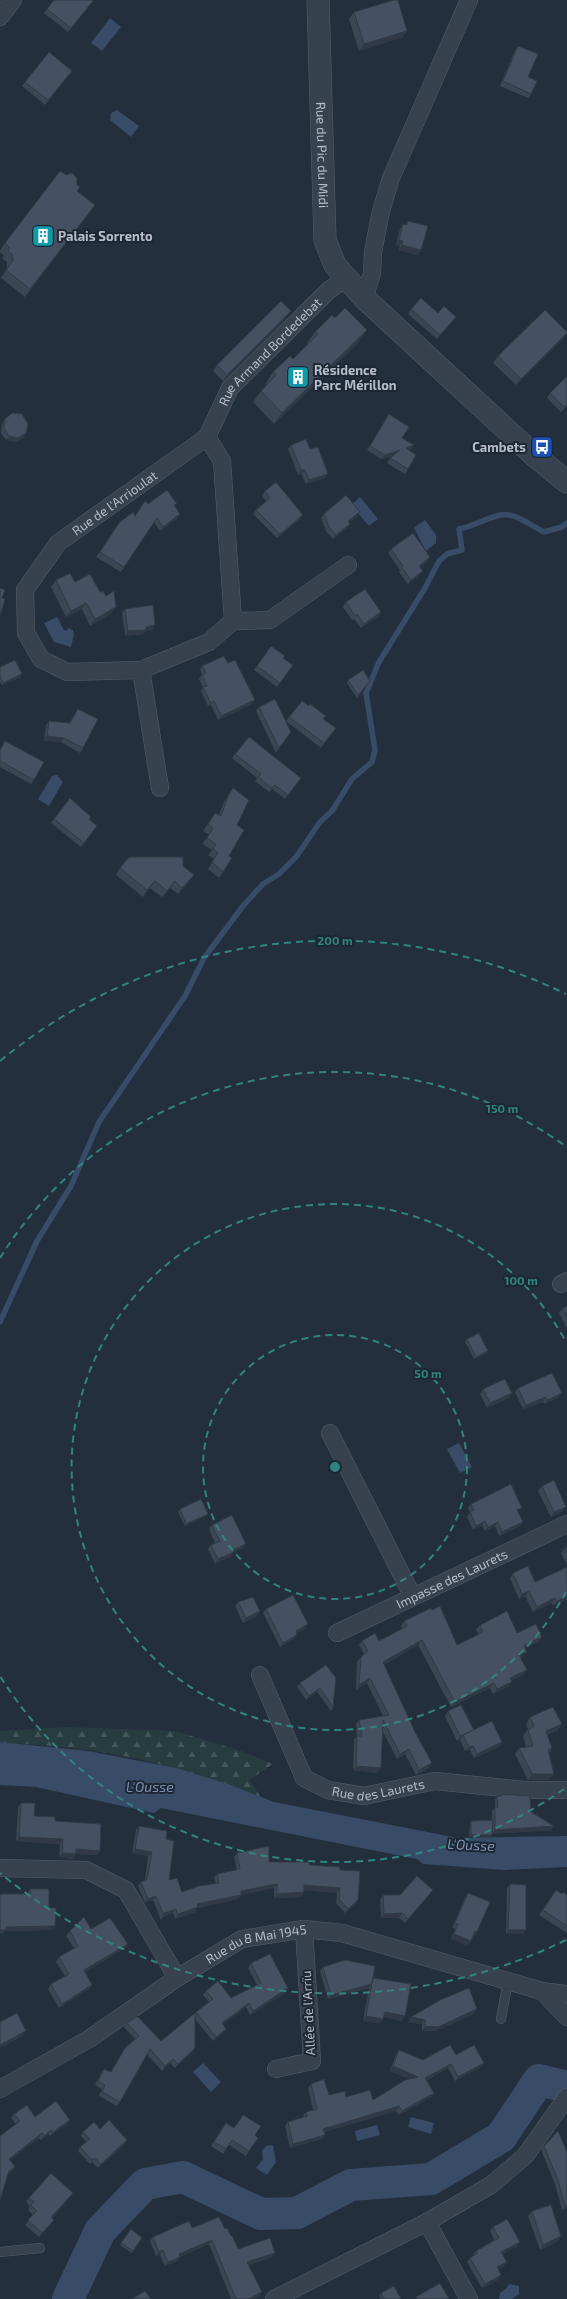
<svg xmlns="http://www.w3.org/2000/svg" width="567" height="2299" font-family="'Exo 2',sans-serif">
	<defs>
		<pattern id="forest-firs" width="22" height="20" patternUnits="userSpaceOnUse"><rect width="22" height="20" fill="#263c3f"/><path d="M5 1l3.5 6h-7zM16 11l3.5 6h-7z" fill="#435659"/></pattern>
	</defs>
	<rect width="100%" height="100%" fill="#242f3e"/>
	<path fill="url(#forest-firs)" d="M68 1727 175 1731 241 1751 273 1764 249 1780 261 1797C228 1787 196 1774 162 1765 110 1751 54 1744 0 1743V1731Z"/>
	<g fill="#394c67">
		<path d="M110 18 121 27 102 51 91 43Z"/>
		<path d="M117 110 139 126 131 137 110 120 111 113Z"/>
		<path d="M360 497 378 519 369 526 351 505Z"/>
		<path d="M425 520 436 535V543L426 551 414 528Z"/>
		<path d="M57 617 64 630 67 631 68 628 73 630 74 634 71 647 54 642 44 623Z"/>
		<path d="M57 775 63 782 49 806 38 799 52 776Z"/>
		<path d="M459 1443 472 1467 460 1473 447 1449Z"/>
		<path d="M0 1742 88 1751 176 1768 228 1784 274 1802 458 1838 567 1836V1867L505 1870 423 1864 417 1859 161 1808 154 1813 36 1787 0 1785Z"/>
		<path d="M203 2063 221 2082 211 2092 193 2072Z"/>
		<path d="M411 2117 434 2123 431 2134 408 2127Z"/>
		<path d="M377 2125 380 2135 357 2141 355 2131Z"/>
		<path d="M273 2145 276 2162 267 2175 256 2168 263 2159 262 2151 266 2146Z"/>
		<path d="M509 2284 519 2286V2294L512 2299H499L500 2293 507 2288Z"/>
	</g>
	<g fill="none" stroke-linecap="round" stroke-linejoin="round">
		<path stroke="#394c67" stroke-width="5.5" d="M0 1322 37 1241 71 1186 99 1122 185 996 204 958 243 906 263 884 279 874 296 857 320 822 332 811 352 779 372 762 375 750 366 693 379 662 425 588 439 561 447 554 462 550 459 529C474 526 486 518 501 515 514 512 532 526 544 532L562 527 567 523"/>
		<path stroke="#394c67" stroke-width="32" d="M68 2299 100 2231 145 2184 183 2177 261 2214 297 2213 351 2185 431 2179 501 2137 539 2080 567 2087"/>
		<g stroke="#565f6c" stroke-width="10">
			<g id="service">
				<path d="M501 2019 508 1981"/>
				<path d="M0 2252 40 2248"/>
			</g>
		</g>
		<g stroke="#565f6c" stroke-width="18">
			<g id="minor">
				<path d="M0 17 13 0"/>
				<path d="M364 298 372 274 373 252 381 211 391 178 469 0"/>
				<path id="s1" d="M207 437 222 461 233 621 209 642 141 670 67 672 41 659 26 633 25 590 58 543 207 437 230 388 329 290 347 278"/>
				<path d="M233 621 270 620 348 565"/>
				<path d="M141 670 160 788"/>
				<path d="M561 1284 567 1281"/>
				<path d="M330 1433 413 1597"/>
				<path id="s2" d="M337 1633 567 1524"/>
				<path id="s3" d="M260 1675 304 1778 328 1790 364 1796 435 1781 524 1790H567"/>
				<path d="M0 1868 86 1870 126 1890 177 1978"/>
				<path d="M542 1991 567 2017"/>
				<path d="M276 2069 312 2061 304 1929"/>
				<path id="s4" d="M0 2089 89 2039 177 1978 242 1939 304 1929 342 1933 542 1991 567 1994"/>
				<path d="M427 2222 469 2299"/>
				<path d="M274 2299 427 2222 491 2185 525 2156 567 2097"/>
			</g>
		</g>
		<g stroke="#565f6c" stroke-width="23">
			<g id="tertiary">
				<path id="s5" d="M318 0 325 240 335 265 364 298 535 456 567 482"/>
			</g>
		</g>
		<use href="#service" stroke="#38414e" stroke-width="9"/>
		<use href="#minor" stroke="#38414e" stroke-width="17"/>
		<use href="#tertiary" stroke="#38414e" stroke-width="22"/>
	</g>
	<g fill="#3b4654">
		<path d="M90 5 68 32 44 13 47 9Z"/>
		<path d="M354 12 403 37 359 51 349 19Z"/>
		<path d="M518 46 528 77 531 94 528 98 500 86 515 50Z"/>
		<path d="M72 71 45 105 22 86 25 82Z"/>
		<path d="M77 191 95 205 25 297 1 278 7 269V262L2 258 4 256 0 252V251L5 243Z"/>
		<path d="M408 221 418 255 399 250 400 246 396 245 400 229 403 224 405 225Z"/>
		<path d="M411 309 438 313 456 317 453 321 437 339 408 314Z"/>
		<path d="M286 318 223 381 213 371 217 365Z"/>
		<path d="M315 332 359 342 274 424 253 402 261 391 267 385 266 383 273 372 293 359 308 344 307 343Z"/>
		<path d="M563 339 516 385 493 363 498 356Z"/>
		<path d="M550 393 567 406 561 412 547 398Z"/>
		<path d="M389 414 402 438 411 450H410L408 469 405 474 387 463 390 458 393 456 381 459 367 450Z"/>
		<path d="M5 419 26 433 23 438 15 442 6 440 1 433 2 424Z"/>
		<path d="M291 445 310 449 325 478 306 484 301 474 298 475 288 449Z"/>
		<path d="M265 491 300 519 277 538 253 514 256 510 266 501 262 496Z"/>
		<path d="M148 504 175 506 180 514 177 519 160 531 154 522 121 572 96 557 119 523 135 516Z"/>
		<path d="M324 514 357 516 349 522 350 524 347 528 333 539 326 531 321 518Z"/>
		<path d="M391 549 427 562 420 567 419 575 408 584 399 572 400 570 388 553Z"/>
		<path d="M56 580 75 582 100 592 112 613 90 626 82 609 66 617 51 587Z"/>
		<path d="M346 602 381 612 378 617 361 628 354 619 352 620 343 607Z"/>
		<path d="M125 609 155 625 152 630 146 631 143 634 125 636 122 613Z"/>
		<path d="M271 646 283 658 293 665 277 687 254 670Z"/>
		<path d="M228 663 252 704 218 720 211 705 208 706 201 691 203 688 199 679 202 675 200 669 202 666Z"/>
		<path d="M0 667 21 677 2 685 0 682Z"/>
		<path d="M348 680 370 681 357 698 347 683Z"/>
		<path d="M259 707 291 732 276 753 256 711Z"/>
		<path d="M78 709 83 748 80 753 61 742 44 741 46 725 49 721 69 723Z"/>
		<path d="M289 717 336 728 321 748 286 721Z"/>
		<path d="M5 741 34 780 31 784 0 767V749Z"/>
		<path d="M235 754 301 778 285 799 272 789 269 792 255 781 257 778 232 758Z"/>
		<path d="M233 788 237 825 229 856 223 872 219 878 208 869 214 859 208 855 212 850 202 844 209 835 203 831 215 813 219 815 224 802Z"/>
		<path d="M54 819H90L94 830 81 847 51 823Z"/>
		<path d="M183 866 189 882 178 894 170 888 162 897 150 888 143 897 116 875 120 868Z"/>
		<path d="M567 1306V1328L559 1313 563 1308Z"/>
		<path d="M467 1339 487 1353 474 1359 465 1341Z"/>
		<path d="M518 1388 562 1393 558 1398 544 1404 543 1402 523 1409 515 1392Z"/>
		<path d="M483 1389 512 1393 509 1398 487 1408 480 1394Z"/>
		<path d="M542 1486 563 1511 551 1517 538 1491Z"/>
		<path d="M471 1504 519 1512H518L523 1522 520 1526 499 1536 495 1526 485 1531 482 1525 473 1530 467 1517 470 1512 468 1508Z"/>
		<path d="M180 1509 206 1516 185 1526 178 1512Z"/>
		<path d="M212 1525 246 1544 243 1548 234 1552 231 1556 215 1564 208 1549 211 1545 215 1543 209 1529Z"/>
		<path d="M567 1547V1565L561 1553 565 1548Z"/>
		<path d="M513 1573 535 1582 567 1600 553 1606 552 1603 533 1612 525 1596 519 1599 510 1578Z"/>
		<path d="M238 1602 260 1611 257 1616 243 1623 235 1606Z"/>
		<path d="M266 1609 308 1624 305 1629 297 1633 294 1639 280 1647 263 1613Z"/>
		<path d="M432 1610 457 1645 479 1635 476 1630 480 1625 517 1633 539 1642 525 1648 523 1656 521 1658 527 1670 523 1675 511 1680 509 1686 493 1694 490 1688 451 1707 418 1645 384 1665 429 1768 416 1775 405 1754 397 1759 382 1730 377 1773 353 1770 354 1740 357 1736 356 1725 359 1720 383 1716 367 1683 356 1690 357 1662 361 1657 364 1654 359 1645 362 1641H379L402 1629 401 1626 404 1621Z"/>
		<path d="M326 1665 333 1707 331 1711 317 1692 306 1700 297 1687 300 1683Z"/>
		<path d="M448 1711 474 1730 502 1742 499 1747 474 1758 470 1750 465 1751 460 1740 461 1739 457 1741 445 1716Z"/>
		<path d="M530 1717 562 1724 557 1731 547 1735 552 1748 549 1753 554 1774 549 1780H528L515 1754 519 1748 526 1747 523 1736 528 1729 526 1724Z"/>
		<path d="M502 1794 531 1812 554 1826 551 1830 492 1834 491 1837H469L470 1824 471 1821 492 1820V1811L495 1807V1800L497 1796H500Z"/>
		<path d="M21 1803 34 1816 55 1821 97 1855 76 1854 73 1859 59 1857 60 1844 16 1841 18 1807Z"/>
		<path d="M139 1826 166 1839 169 1880 182 1892 216 1883 214 1878 217 1874 237 1870 234 1857 237 1853 269 1862 309 1865 340 1870 355 1905 345 1913 336 1903 337 1893 304 1890 301 1897 274 1898V1888L241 1895 238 1899 197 1908 195 1912 175 1919 173 1913 163 1917 161 1920 153 1900 145 1903 138 1886 141 1882 145 1880 148 1856 132 1853 136 1830Z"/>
		<path d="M510 1884 523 1934H506L507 1888Z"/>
		<path d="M30 1889 49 1908 52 1930 5 1931 3 1934H0V1894H27Z"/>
		<path d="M468 1893 477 1932 474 1936H473L471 1941 467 1945 451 1939 455 1929 452 1928 465 1898Z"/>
		<path d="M430 1894 405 1923 399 1918H381L380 1900 383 1895Z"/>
		<path d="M553 1894H562L567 1895V1933L539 1915Z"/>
		<path d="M91 1929 128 1944 125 1948 85 1972 92 1985 89 1989 59 2008 48 1989 51 1984 65 1976 56 1962 59 1957 74 1948 66 1936 70 1931Z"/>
		<path d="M251 1963 288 1988 285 1993 250 2015 246 2007 223 2024 226 2029 223 2033 213 2041 195 2019V2048L192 2052 175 2068 170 2063 162 2071 147 2054 117 2106 99 2096 102 2089 95 2085 101 2073 104 2069 111 2072 125 2048 135 2039 124 2027 127 2023 161 2041 209 2002 203 1995 206 1991 231 1998 257 1985 248 1968Z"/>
		<path d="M323 1967 373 1978 402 2021 384 2017 383 2019 380 2023 363 2021 369 1988 328 1999 320 1971Z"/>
		<path d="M474 2014 435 2031H422V2024L408 2022Z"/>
		<path d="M399 2050 423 2060 456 2055 484 2063 481 2067 455 2081 448 2068 427 2080 434 2093 431 2097 399 2115 396 2111 324 2132 325 2135 322 2139 290 2148 285 2126 288 2122 304 2117 303 2116 306 2112 313 2110 308 2088 311 2084 329 2095 346 2097 373 2100 410 2079 390 2071 396 2054Z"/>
		<path d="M14 2114 35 2117 70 2120 67 2124 50 2136 48 2134 41 2140 39 2138 10 2160 15 2167 12 2171 8 2174 0 2200 16 2124 11 2118Z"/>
		<path d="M222 2128H234L255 2135 249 2151 246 2156 229 2145 223 2154 211 2146Z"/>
		<path d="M100 2129 124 2145 98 2168 92 2162 90 2164 78 2151 80 2147 86 2142 81 2136 83 2132Z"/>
		<path d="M544 2146 567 2152V2208L562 2210 555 2184 541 2150Z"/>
		<path d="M73 2193 70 2197 52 2218 51 2224 39 2237 25 2225 33 2215 28 2210 30 2206 26 2202 29 2198Z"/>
		<path d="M532 2211 558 2241 540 2250 528 2216Z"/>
		<path d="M493 2227 517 2246 502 2254 504 2266 498 2269 501 2275 498 2280 482 2288 467 2262 470 2258 473 2256V2255L476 2251 494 2240 490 2231Z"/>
		<path d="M192 2228 225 2229 231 2236 238 2249 275 2253 272 2257 249 2265 259 2296 254 2299H231L209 2244 180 2257 177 2261 165 2266 160 2255 156 2256 150 2241 153 2237Z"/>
		<path d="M131 2229 142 2238 132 2253 120 2245Z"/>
		<path d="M381 2293 401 2299H381L379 2296Z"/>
	</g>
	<g fill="#303945">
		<path d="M407 31 403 37 359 51 364 44Z"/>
		<path d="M95 205 89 213 25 297 30 289Z"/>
		<path d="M399 240 403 241 400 246 396 245Z"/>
		<path d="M402 245 421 250 418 255 399 250Z"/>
		<path d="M291 311 286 318 223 381 227 375Z"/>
		<path d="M456 317 453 321 437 339 440 335Z"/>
		<path d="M367 330 359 342 274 424 282 413Z"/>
		<path d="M567 333 563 339 516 385 521 379Z"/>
		<path d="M26 433 23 438 15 442 6 440 9 436Z"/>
		<path d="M414 445 411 450 403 452 406 448Z"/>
		<path d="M400 450 397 454 381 459 385 455Z"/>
		<path d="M301 470H305L301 474 298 475Z"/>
		<path d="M328 474 325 478 306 484 309 480Z"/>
		<path d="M360 512 357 516 344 526 348 521Z"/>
		<path d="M180 514 177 519 160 531 163 527Z"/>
		<path d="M303 515 300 519 277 538 280 534Z"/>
		<path d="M350 524 347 528 333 539 336 535Z"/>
		<path d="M430 557 427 562 416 570 419 566Z"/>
		<path d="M423 571 419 575 408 584 411 580Z"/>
		<path d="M86 603 82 609 66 617 71 611Z"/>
		<path d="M116 607 112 613 90 626 95 619Z"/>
		<path d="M381 612 378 617 361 628 364 624Z"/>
		<path d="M155 625 152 630 146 631 143 634 125 636 128 631Z"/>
		<path d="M22 674 21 677 2 685 3 683Z"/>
		<path d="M255 700 252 704 218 720 221 716Z"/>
		<path d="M214 701 211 705 208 706 211 703Z"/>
		<path d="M47 736 64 738 61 742 44 741Z"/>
		<path d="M194 875 189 882 178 894 182 888Z"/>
		<path d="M155 881 150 888 143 897 147 890Z"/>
		<path d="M488 1351 487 1353 474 1359 476 1357Z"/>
		<path d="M512 1393 509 1398 487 1408 490 1403Z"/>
		<path d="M562 1393 558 1398 544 1404 548 1400Z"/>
		<path d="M546 1397 543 1402 523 1409 526 1405Z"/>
		<path d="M566 1507 563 1511 551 1517 554 1512Z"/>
		<path d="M208 1514 206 1516 185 1526 186 1524Z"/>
		<path d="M485 1521 482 1525 473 1530 476 1526Z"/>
		<path d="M498 1522 495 1526 485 1531 488 1527Z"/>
		<path d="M523 1522 520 1526 499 1536 502 1532Z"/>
		<path d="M246 1544 243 1548 234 1552 231 1556 215 1564 218 1559 233 1550Z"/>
		<path d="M529 1591 525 1596 519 1599 522 1594Z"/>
		<path d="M567 1597V1600L553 1606 557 1601Z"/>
		<path d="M555 1598 552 1603 533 1612 537 1607Z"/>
		<path d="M260 1611 257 1616 243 1623 246 1618Z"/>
		<path d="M308 1624 305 1629 293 1635 296 1631Z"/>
		<path d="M297 1635 294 1639 280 1647 283 1643Z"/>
		<path d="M542 1637 539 1642 520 1650 524 1646Z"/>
		<path d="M422 1640 418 1645 379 1667 383 1662Z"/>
		<path d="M527 1652 523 1656 516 1660 519 1655Z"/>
		<path d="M527 1670 523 1675 507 1683 510 1678Z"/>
		<path d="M370 1678 367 1683 356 1690 359 1685Z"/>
		<path d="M512 1682 509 1686 493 1694 497 1689Z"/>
		<path d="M494 1683 490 1688 451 1707 455 1702Z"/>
		<path d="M320 1688 317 1692 306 1700 309 1696Z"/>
		<path d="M562 1724 557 1731 542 1737 546 1731Z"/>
		<path d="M474 1730 463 1735 461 1739 457 1741 460 1736Z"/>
		<path d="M502 1742 499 1747 474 1758 477 1754Z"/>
		<path d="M473 1746 470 1750 465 1751 469 1747Z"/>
		<path d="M409 1749 405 1754 397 1759 400 1754Z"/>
		<path d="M432 1763 429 1768 416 1775 419 1770Z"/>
		<path d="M356 1766 381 1768 377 1773 353 1770Z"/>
		<path d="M532 1774H554L549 1780H528Z"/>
		<path d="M554 1826 551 1830 492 1834 495 1830Z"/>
		<path d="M471 1835H492L491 1837H469Z"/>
		<path d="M19 1837 63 1839 60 1844 16 1841Z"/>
		<path d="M76 1849 100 1851 97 1855 73 1854Z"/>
		<path d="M135 1849 152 1852 148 1856 132 1853Z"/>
		<path d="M62 1853 76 1854 73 1859 59 1857Z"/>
		<path d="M277 1884 274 1888 241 1895 238 1899 197 1908 195 1912 175 1919 178 1914 197 1904 241 1891Z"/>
		<path d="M304 1885 340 1888 337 1893 301 1890Z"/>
		<path d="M433 1890 430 1894 405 1923 408 1919Z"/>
		<path d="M304 1892 301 1897 274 1898 277 1894Z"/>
		<path d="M156 1896 153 1900 145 1903 148 1899Z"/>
		<path d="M358 1900 355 1905 345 1913 348 1909Z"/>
		<path d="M176 1909 173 1913 163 1917 164 1913Z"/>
		<path d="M402 1913 399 1918H381L384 1914Z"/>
		<path d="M55 1926 52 1930 5 1931 3 1934H0V1930L6 1927Z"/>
		<path d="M508 1930H526L523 1934H506Z"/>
		<path d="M475 1931 477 1932 474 1936H472Z"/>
		<path d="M454 1934 471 1941 467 1945 451 1939Z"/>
		<path d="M128 1944 125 1948 81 1975 84 1970Z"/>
		<path d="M372 1984 369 1988 328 1999 331 1995Z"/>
		<path d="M92 1985 89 1989 59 2008 62 2004Z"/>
		<path d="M288 1988 285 1993 250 2015 253 2011Z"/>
		<path d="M249 2003 246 2007 219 2027 222 2023Z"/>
		<path d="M477 2009 474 2014 435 2031H422L425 2026Z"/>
		<path d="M385 2012 405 2016 402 2021 381 2017Z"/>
		<path d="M366 2016 383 2019 380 2023 363 2021Z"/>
		<path d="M411 2017 425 2020 422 2024 408 2022Z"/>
		<path d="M226 2029 223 2033 213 2041 216 2037Z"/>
		<path d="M26 2031 23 2036 0 2048V2045Z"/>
		<path d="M195 2048 192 2052 175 2068 178 2064Z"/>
		<path d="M173 2059 170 2063 162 2071 165 2066Z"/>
		<path d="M484 2063 481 2067 455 2081 458 2077Z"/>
		<path d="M451 2064 448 2068 422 2082 425 2078Z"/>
		<path d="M393 2066 418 2077 414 2081 390 2071Z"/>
		<path d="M434 2093 431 2097 399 2115 402 2111Z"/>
		<path d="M399 2106 396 2111 320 2133 323 2129Z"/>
		<path d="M70 2120 67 2124 50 2136 53 2132Z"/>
		<path d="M51 2130 48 2134 41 2140 44 2136Z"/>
		<path d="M42 2133 39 2138 6 2163 9 2159Z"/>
		<path d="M325 2135 322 2139 290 2148 293 2144Z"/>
		<path d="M127 2140 124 2145 98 2168 101 2164Z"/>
		<path d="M15 2167 12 2171 6 2176 9 2171Z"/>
		<path d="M73 2193 70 2197 48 2222 51 2217Z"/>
		<path d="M567 2205V2208L562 2210 565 2206Z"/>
		<path d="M54 2220 51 2224 39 2237 42 2233Z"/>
		<path d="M561 2236 558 2241 540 2250 543 2245Z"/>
		<path d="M212 2240 209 2244 180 2257 177 2261 165 2266 168 2262 179 2254Z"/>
		<path d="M520 2242 517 2246 498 2257 501 2252Z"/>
		<path d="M163 2250 160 2255 156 2256 159 2252Z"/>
		<path d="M275 2253 272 2257 244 2267 247 2262Z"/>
		<path d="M507 2262 504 2266 494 2272 497 2267Z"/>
		<path d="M501 2275 498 2280 482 2288 485 2284Z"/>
		<path d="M262 2292 259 2296 254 2299H248Z"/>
	</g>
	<g fill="#455162" stroke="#303945">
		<path d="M54 0H92L93 1 71 28 47 9Z"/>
		<path d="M394 0H398L407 31 364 44 354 12Z"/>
		<path d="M518 46 538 54 528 77 537 81 531 94 503 81Z"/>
		<path d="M49 52 72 71 48 100 25 82Z"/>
		<path d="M60 171 66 175 72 173 77 178V185L80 187 77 191 95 205 30 289 6 270 13 261 12 254 8 250 10 248 5 243Z"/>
		<path d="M408 221 428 226 421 250 402 245 403 241 399 240 403 224 407 225Z"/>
		<path d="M421 298 438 313 444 306 456 317 440 335 411 309Z"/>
		<path d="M281 301 291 311 227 375 217 365Z"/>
		<path d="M345 308 367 330 282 413 261 391 276 375 273 372 290 356 293 359 318 334 315 332 332 315 335 318Z"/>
		<path d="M545 310 567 332V333L521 379 498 356Z"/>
		<path d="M567 376V405L564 407 550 393Z"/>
		<path d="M12 413 22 414 28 424 26 433 18 438 9 436 4 428 5 419Z"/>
		<path d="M389 414 409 427 402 438 414 445 406 448 416 455 408 469 390 458 400 450 385 455 370 446Z"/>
		<path d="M306 439 310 449 318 447 328 474 309 480 305 470H301L291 445Z"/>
		<path d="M276 482 303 515 280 534 256 510 270 498 265 491Z"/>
		<path d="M167 490 177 504 174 505 180 514 163 527 157 518 124 567 100 552 119 523 133 512 135 516 145 501 148 504Z"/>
		<path d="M346 495 360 512 348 521 350 524 336 535 329 527 324 514Z"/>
		<path d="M413 533 430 557 419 566 423 571 411 580 402 568 403 566 391 549Z"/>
		<path d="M70 573 75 582 90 574 100 592 103 591 106 596 114 591 116 607 95 619 86 603 71 611 56 580Z"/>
		<path d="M0 588 5 590 2 598 5 599 0 616Z"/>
		<path d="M365 589 381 612 364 624 357 614 355 616 346 602Z"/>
		<path d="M153 605 155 625 146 627V630L128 631 125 609Z"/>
		<path d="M271 646 285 656 283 658 293 665 280 683 257 666Z"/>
		<path d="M224 656 228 663 235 660 255 700 221 716 214 701 211 703 203 687 207 686 202 675 206 673 202 666Z"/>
		<path d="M15 660 22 674 3 683 0 676V667Z"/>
		<path d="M363 670 370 681 358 695 348 680Z"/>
		<path d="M275 699 291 732 279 748 259 707Z"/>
		<path d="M302 701 309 706 310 704 326 716 323 719 336 728 324 743 289 717Z"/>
		<path d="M78 709 98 719 83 748 64 738 47 736 49 721 70 723Z"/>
		<path d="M249 737 301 778 288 795 275 785 272 788 263 781 258 777 261 774 235 754Z"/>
		<path d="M5 741 44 762 34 780 0 761V751Z"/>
		<path d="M233 788 249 800 237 825 244 830 229 856 232 858 223 872 212 862 218 853 213 849 216 844 207 838 213 828 208 824 215 813 221 816 228 796Z"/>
		<path d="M70 798 91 817 89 819 97 826 84 843 54 819Z"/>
		<path d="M129 857H183V866L194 875 182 888 175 881 167 891 155 881 147 890 120 868Z"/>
		<path d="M567 1306V1317L563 1308Z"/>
		<path d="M479 1333 488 1351 476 1357 467 1339Z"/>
		<path d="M552 1373 562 1393 548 1400 546 1397 526 1405 518 1388Z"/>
		<path d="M505 1379 512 1393 490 1403 483 1389Z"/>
		<path d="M554 1480 566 1507 554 1512 542 1486Z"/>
		<path d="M511 1484 522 1508 517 1510 523 1522 502 1532 498 1522 488 1527 485 1521 476 1526 470 1512 474 1510 471 1504Z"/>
		<path d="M201 1499 208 1514 186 1524 180 1509Z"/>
		<path d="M232 1515 246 1544 233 1550 234 1552 218 1559 211 1545 220 1541 212 1525Z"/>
		<path d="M567 1547V1553L565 1548Z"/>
		<path d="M528 1566 535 1582 567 1567V1597L557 1601 555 1598 537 1607 529 1591 522 1594 513 1573Z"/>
		<path d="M293 1595 308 1624 296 1631 297 1635 283 1643 266 1609Z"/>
		<path d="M253 1597 260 1611 246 1618 238 1602Z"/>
		<path d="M440 1606 457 1645 483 1632 480 1625 507 1611 517 1633 536 1624 542 1637 524 1646 527 1652 519 1655 527 1670 510 1678 512 1682 497 1689 494 1683 455 1702 422 1640 383 1662 416 1734 432 1763 419 1770 409 1749 400 1754 383 1720 381 1768 356 1766 357 1736H362L359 1720 389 1715 370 1678 359 1685 361 1657 368 1651 362 1641 375 1633 379 1641 407 1626 404 1621 431 1608 432 1610Z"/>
		<path d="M326 1665 336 1678 333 1707 320 1688 309 1696 300 1683Z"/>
		<path d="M461 1705 474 1730 460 1736 448 1711Z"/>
		<path d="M553 1707 562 1724 546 1731 552 1748 548 1750 554 1774H532L519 1748 533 1746 528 1730 534 1726 530 1717Z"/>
		<path d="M492 1721 502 1742 477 1754 473 1746 469 1747 463 1735Z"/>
		<path d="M502 1794 530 1796 531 1812 554 1826 495 1830V1807H498L497 1796H502Z"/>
		<path d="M21 1803H35L34 1816 55 1817V1821L101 1824 100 1851 76 1849V1854L62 1853 63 1839 19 1837Z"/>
		<path d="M493 1820 492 1835H471V1821Z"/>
		<path d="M139 1826 167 1831 166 1839 174 1841 169 1880 177 1878 182 1892 199 1886 219 1883 217 1874 240 1869 237 1853 269 1846V1862H309V1865L340 1867V1870L360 1871 358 1900 348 1909 339 1899 340 1888 304 1885V1892L277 1894V1884L241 1891V1895L197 1904 198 1907 178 1914 176 1909 164 1913V1916L156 1896 148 1899 141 1882 147 1879 152 1852 135 1849Z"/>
		<path d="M417 1876 433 1890 408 1919 402 1913 384 1914 383 1895H400Z"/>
		<path d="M510 1884 526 1885V1930H508Z"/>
		<path d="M30 1889H49V1908H56L55 1926 6 1927V1930H0V1894H30Z"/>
		<path d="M556 1890 562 1894 563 1892 567 1895V1926L543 1910Z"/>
		<path d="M468 1893 490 1902 477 1932 475 1931 471 1941 454 1934 458 1924 455 1923Z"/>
		<path d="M84 1917 91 1929 110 1918 128 1944 84 1970 92 1985 62 2004 51 1984 69 1974 59 1957 78 1946 70 1931Z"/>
		<path d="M270 1954 288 1988 253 2011 249 2003 222 2023 226 2029 216 2037 196 2012 213 1999 206 1991 218 1981 231 1998 261 1983 251 1963Z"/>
		<path d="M345 1960 375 1966 372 1984 331 1995 323 1967Z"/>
		<path d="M373 1978 411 1984 405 2016 385 2012 383 2019 366 2016Z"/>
		<path d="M469 1988 477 2009 438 2027 425 2026V2020L411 2017 440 2000Z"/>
		<path d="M17 2013 26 2031 0 2045V2022Z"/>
		<path d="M195 2013V2048L178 2064 173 2059 165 2066 150 2049 120 2102 102 2092 105 2085 98 2081 104 2069 111 2072 125 2048 139 2036 127 2023 137 2016 161 2041Z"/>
		<path d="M450 2045 456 2055 474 2045 484 2063 458 2077 451 2064 425 2078 434 2093 402 2111 399 2106 323 2129 325 2135 293 2144 288 2122 307 2116 306 2112 317 2109 311 2084 324 2079 329 2095 345 2091 346 2097 370 2090 373 2100 405 2080 418 2077 393 2066 399 2050 423 2060Z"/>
		<path d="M56 2101 70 2120 53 2132 51 2130 44 2136 42 2133 9 2159 15 2167 9 2171 0 2200V2136L20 2121 14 2114 27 2105 35 2117Z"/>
		<path d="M243 2115 261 2126 255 2135 258 2138 249 2151 232 2140 226 2149 214 2142 226 2123 234 2128Z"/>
		<path d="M109 2120 127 2140 101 2164 95 2158 92 2160 80 2147 90 2139 83 2132 94 2122 100 2129Z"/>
		<path d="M558 2131 567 2152V2205L565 2206 558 2180 544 2146Z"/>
		<path d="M51 2173 73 2193 51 2217 54 2220 42 2233 28 2220 37 2211 31 2205 34 2202 29 2198Z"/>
		<path d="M551 2205 561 2236 543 2245 532 2211Z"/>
		<path d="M219 2217 225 2229 227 2228 231 2236 232 2235 238 2249 270 2238 275 2253 247 2262 262 2292 248 2299H236L212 2240 179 2254 180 2257 168 2262 163 2250 159 2252 153 2237 189 2221 192 2228Z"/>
		<path d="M507 2219 520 2242 501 2252 507 2262 497 2267 501 2275 485 2284 470 2258 478 2253 476 2251 499 2238 493 2227Z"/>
		<path d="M131 2229 142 2238 133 2251 121 2243Z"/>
		<path d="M440 2283 449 2299H417L416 2297Z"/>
		<path d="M394 2286 401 2299H384L381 2293Z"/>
		<path d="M145 2291 151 2299H132Z"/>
	</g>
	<g fill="none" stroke="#308480" stroke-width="2" stroke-dasharray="7 5">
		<circle cx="335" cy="1467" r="132"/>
		<path d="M566 1592A263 263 0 1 1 566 1342"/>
		<path d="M564 1789A395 395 0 0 1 0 1676M0 1258A395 395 0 0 1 564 1145"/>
		<path d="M566 1940A526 526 0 0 1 0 1873M0 1061A526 526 0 0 1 566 994"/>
	</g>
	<defs>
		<g id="building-square" transform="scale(1.15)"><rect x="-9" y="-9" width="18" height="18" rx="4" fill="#0f9aa8" stroke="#1d2633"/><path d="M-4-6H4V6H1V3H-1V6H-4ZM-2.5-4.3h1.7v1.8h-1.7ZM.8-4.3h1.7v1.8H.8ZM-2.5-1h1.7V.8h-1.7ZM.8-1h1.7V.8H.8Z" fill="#fff"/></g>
		<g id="bus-square" transform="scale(1.15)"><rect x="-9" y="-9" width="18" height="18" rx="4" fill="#1a4fb4" stroke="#1d2633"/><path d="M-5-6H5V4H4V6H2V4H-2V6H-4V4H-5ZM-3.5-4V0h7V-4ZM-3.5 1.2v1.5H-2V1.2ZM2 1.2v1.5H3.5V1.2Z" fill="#fff"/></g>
	</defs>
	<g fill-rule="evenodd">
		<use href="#building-square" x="43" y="236"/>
		<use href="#building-square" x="298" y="377"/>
		<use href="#bus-square" x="542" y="447"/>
	</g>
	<g text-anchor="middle" stroke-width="4" stroke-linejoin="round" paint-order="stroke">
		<g font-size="13" fill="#b4bcc9" stroke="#1d2633">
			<text dy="5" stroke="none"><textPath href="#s5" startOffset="155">Rue du Pic du Midi</textPath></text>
			<text dy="5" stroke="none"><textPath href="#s1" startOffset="818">Rue Armand Bordedebat</textPath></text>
			<text dy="5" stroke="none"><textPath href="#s1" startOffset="597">Rue de l'Arrioulat</textPath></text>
			<text dy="5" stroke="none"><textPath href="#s2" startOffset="127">Impasse des Laurets</textPath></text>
			<text dy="5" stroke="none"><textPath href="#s3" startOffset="190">Rue des Laurets</textPath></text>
			<text dy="5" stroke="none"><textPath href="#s4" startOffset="297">Rue du 8 Mai 1945</textPath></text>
			<text transform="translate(308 2013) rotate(-93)" y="5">Allée de l'Arrïu</text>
		</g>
		<g font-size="13" font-weight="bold" fill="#b4bcc9" stroke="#1d2633" text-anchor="start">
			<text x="58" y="241">Palais Sorrento</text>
			<text x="314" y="375">Résidence<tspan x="314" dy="15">Parc Mérillon</tspan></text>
			<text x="526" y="452" text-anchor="end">Cambets</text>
		</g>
		<g font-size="14" font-style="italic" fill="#7c92b1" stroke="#1d2633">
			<text x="150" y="1792">L'Ousse</text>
			<text transform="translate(471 1845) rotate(3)" y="5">L'Ousse</text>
		</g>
	</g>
	<circle cx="335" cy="1467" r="6" fill="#308480" stroke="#1d2633" stroke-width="2"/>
	<g font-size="12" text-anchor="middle" font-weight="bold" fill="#308480" stroke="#1d2633" stroke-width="4" stroke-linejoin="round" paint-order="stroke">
		<text x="335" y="945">200 m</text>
		<text x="502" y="1113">150 m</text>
		<text x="521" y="1285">100 m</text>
		<text x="428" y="1378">50 m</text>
	</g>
</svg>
